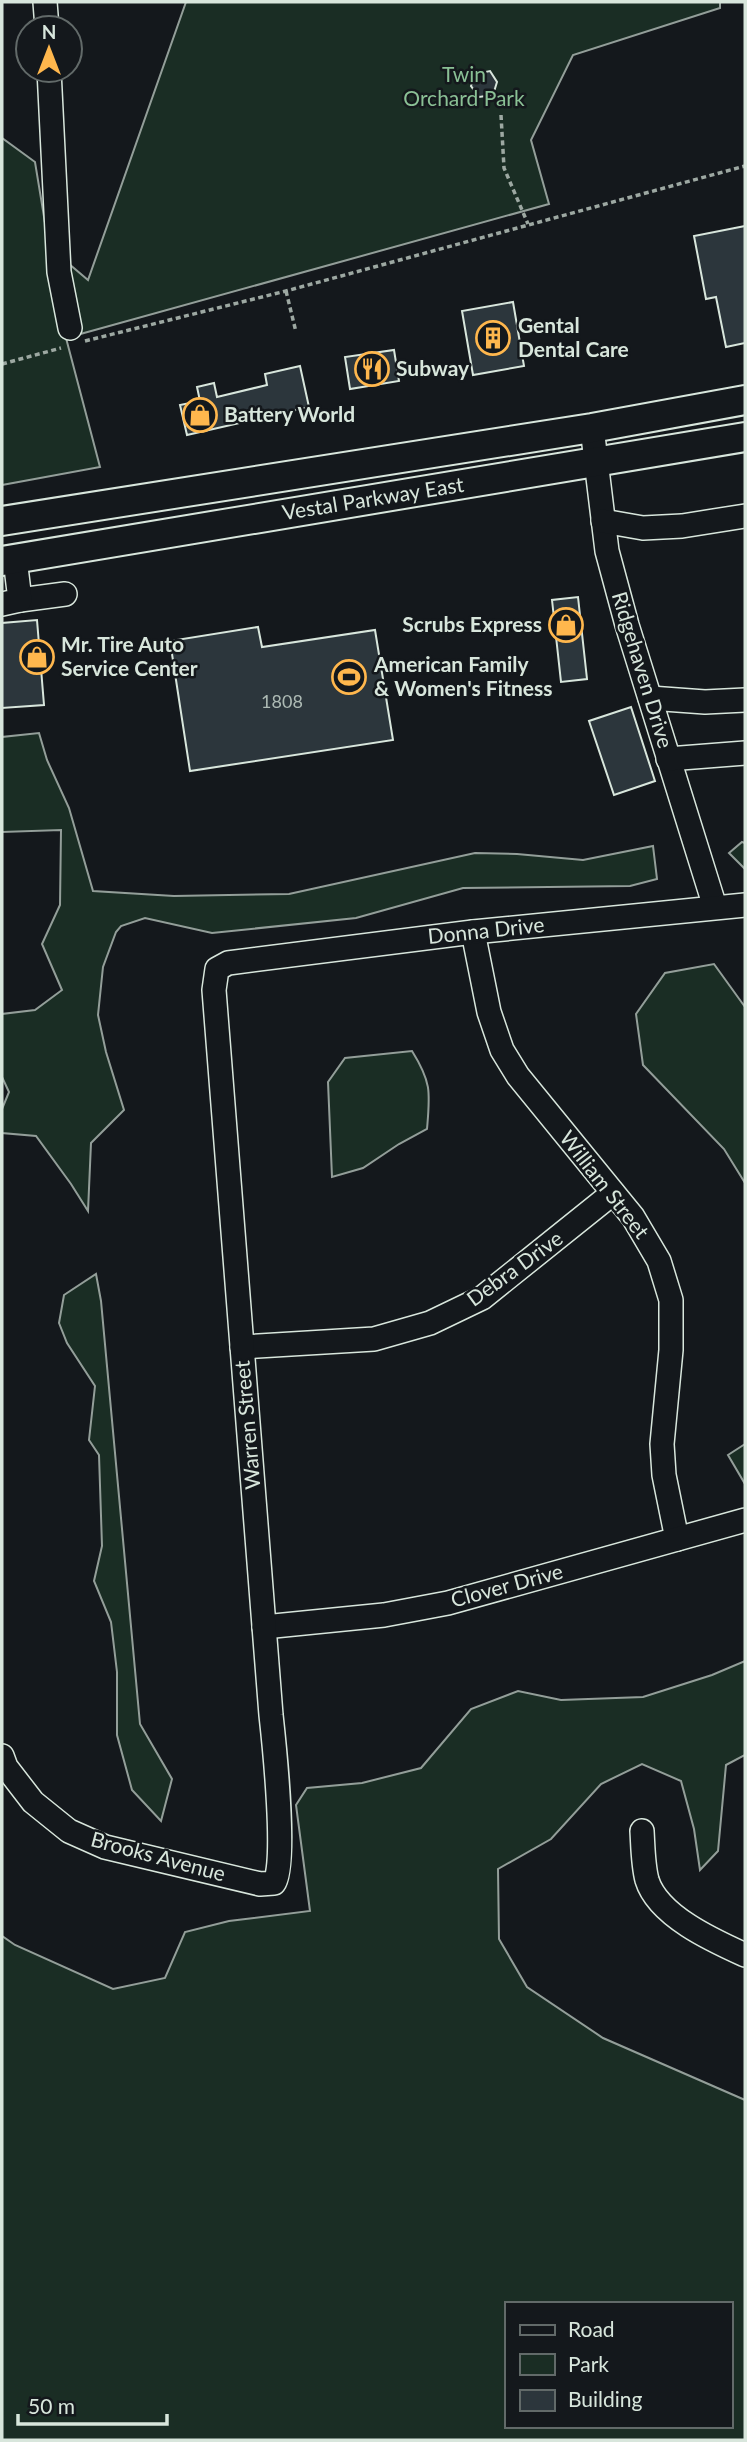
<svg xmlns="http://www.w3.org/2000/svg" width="747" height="2442" font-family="Lato,sans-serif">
	<rect width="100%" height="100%" fill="#14181c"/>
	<g fill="#1a2d24" stroke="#939e99" stroke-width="2" fill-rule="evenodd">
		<path d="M186 2H720V8L573 55 531 140 549 204 66 338 100 467 2 485V138L35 162 49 247 88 280Z"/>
		<path d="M39 733 47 760 69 808 93 891 174 896 289 894 475 853 517 854 583 860 653 846 657 879 630 886 463 888 356 918 212 933 145 918 121 926 116 932 103 967 98 1015 106 1052 124 1110 91 1143 88 1211 71 1184 36 1136 2 1133V1109L9 1092 2 1077V1014L35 1010 62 990 42 944 60 905 61 830 2 832V737Z"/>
		<path d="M742 842 745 843V869L729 853Z"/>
		<path d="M714 964 745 1007V1183L724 1149 643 1065 636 1014 665 973Z"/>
		<path d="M412 1051C432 1083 430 1093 427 1129L399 1144 363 1168 332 1177 328 1082 345 1058Z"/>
		<path d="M96 1274 101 1301 140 1724 172 1779 161 1821 132 1790 117 1735V1672L111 1622 94 1581 102 1546 99 1455 89 1440 95 1386 67 1343 59 1323 64 1295Z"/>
		<path d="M745 1444V1484L728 1455Z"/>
		<path d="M745 1661V1755L726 1765 718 1851 700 1870 694 1829 681 1781 642 1764 601 1784 551 1839 498 1869 499 1939 527 1987 603 2038 745 2100V2440H2V1936L15 1945 113 1989 165 1978 185 1932 229 1921 310 1911 296 1805 307 1788 362 1783 421 1768 471 1709 518 1691 561 1700 643 1697 712 1675ZM507 2304H731V2426H507Z"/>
	</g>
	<g fill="#2c363c" stroke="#d8e6dc" stroke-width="2">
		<path d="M490 71 497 82 493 95 479 97 471 86 475 74Z"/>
		<path d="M745 226V343L726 347 716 297 706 299 694 236Z"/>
		<path d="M513 302 524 366 473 375 462 311Z"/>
		<path d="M394 350 399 381 350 389 345 357Z"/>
		<path d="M300 366 309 407 187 435 180 405 200 401 197 387 214 383 217 397 267 385 265 374Z"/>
		<path d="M578 597 587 679 561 682 552 600Z"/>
		<path d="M37 620 44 705 2 708V623Z"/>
		<path d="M258 627 262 647 375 630 393 740 190 771 170 641Z"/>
		<path d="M631 707 655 781 614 795 589 721Z"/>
	</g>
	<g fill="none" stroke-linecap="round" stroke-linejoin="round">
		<g stroke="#d8e6dc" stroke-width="26">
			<g id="minor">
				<path d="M45 2 47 28"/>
				<path d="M49 70 59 272 70 328"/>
				<path d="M592 428 607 551 627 625 715 907"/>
				<path d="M603 521 643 528 682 526 745 516"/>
				<path d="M20 600 65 594"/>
				<path d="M2 604 20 600 15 559"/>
				<path d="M650 698 705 702 745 700"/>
				<path d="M668 759 745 753"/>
				<path d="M473 932 489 1012 502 1050 518 1076 633 1217 659 1261 671 1300V1350L662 1444 664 1475 677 1539"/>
				<path d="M242 1347 374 1339 430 1323 482 1298 613 1193"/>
				<path d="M264 1627 384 1615 448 1603 745 1520"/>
				<path d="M2 1756 6 1767 33 1802 69 1831 105 1847 260 1884 274 1883C287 1867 274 1742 271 1715 252 1473 233 1232 214 990L217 969 228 963 473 932 745 905"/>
				<path d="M642 1831C643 1847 643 1865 647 1880 658 1916 714 1941 745 1955"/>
			</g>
		</g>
		<g stroke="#d8e6dc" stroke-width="32">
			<g id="major">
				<path d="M2 521 592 428 745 400"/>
				<path d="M2 561 745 437"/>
			</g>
		</g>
		<g stroke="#9da8a2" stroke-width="3.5" stroke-dasharray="5 3.5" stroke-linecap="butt">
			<path d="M501 115 504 168 528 224"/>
			<path d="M286 291 296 332"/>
			<path d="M85 341 286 291 745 166"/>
			<path d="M2 364 61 348"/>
		</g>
		<use href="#minor" stroke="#14181c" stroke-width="23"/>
		<use href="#major" stroke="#14181c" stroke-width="28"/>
	</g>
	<defs>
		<g id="building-ring" transform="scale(1.75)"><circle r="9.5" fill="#14181c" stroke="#ffb74d" stroke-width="1.5"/><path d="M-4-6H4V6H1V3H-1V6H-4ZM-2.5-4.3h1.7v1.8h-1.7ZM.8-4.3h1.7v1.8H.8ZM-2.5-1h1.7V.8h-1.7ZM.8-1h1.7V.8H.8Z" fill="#ffb74d"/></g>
		<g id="restaurant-ring" transform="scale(1.75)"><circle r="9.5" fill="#14181c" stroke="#ffb74d" stroke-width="1.5"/><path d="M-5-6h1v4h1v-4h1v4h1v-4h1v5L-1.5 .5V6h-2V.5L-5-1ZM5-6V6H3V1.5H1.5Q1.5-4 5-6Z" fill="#ffb74d"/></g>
		<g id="shop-ring" transform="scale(1.75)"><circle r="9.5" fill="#14181c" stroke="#ffb74d" stroke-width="1.5"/><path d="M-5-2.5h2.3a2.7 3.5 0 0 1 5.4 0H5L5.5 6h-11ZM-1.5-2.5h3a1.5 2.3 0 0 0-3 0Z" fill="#ffb74d"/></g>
		<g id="stadium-ring" transform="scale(1.75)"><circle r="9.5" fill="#14181c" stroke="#ffb74d" stroke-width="1.5"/><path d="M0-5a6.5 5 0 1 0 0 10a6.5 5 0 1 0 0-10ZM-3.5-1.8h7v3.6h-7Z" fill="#ffb74d"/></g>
	</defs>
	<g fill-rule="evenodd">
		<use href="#building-ring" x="493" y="338"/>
		<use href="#restaurant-ring" x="372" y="369"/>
		<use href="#shop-ring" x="200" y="415"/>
		<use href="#shop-ring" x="566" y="625"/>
		<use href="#shop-ring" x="37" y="657"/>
		<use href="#stadium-ring" x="349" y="677"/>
	</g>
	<g text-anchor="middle" stroke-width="5" stroke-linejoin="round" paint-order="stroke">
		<g font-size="18" fill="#adbab4">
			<text x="282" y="708">1808</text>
		</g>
		<g font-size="21" fill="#8ac095" stroke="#14181c">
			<text x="464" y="82">Twin<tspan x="464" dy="24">Orchard Park</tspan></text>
		</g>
		<g font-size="21" font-weight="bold" fill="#d8e6dc" stroke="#14181c" text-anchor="start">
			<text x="518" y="333">Gental<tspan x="518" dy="24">Dental Care</tspan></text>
			<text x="396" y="376">Subway</text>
			<text x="224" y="422">Battery World</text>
			<text x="542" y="632" text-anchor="end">Scrubs Express</text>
			<text x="61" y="652">Mr. Tire Auto<tspan x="61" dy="24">Service Center</tspan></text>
			<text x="374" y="672">American Family<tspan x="374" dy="24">&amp; Women's Fitness</tspan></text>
		</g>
		<g font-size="21" fill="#d8e6dc" stroke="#14181c">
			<text transform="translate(373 499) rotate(-9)" y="7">Vestal Parkway East</text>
			<text transform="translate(642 670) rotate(73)" y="7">Ridgehaven Drive</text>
			<text transform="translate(486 931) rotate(-6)" y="7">Donna Drive</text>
			<text transform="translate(604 1185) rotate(52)" y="7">William Street</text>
			<text transform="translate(515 1269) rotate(-36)" y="7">Debra Drive</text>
			<text transform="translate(248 1425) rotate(-95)" y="7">Warren Street</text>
			<text transform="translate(507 1586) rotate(-15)" y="7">Clover Drive</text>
			<text transform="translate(158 1857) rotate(15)" y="7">Brooks Avenue</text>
		</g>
	</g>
	<rect width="747" height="2442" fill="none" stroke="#d8e6dc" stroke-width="7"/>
	<rect x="505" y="2302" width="228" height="126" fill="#14181c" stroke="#626a69" stroke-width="2"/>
	<rect x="520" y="2325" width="35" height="10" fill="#14181c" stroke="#626a69" stroke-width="2"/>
	<text x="568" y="2337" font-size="21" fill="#d8e6dc">Road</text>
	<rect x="520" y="2354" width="35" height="21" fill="#1a2d24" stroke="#626a69" stroke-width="2"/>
	<text x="568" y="2372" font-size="21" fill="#d8e6dc">Park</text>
	<rect x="520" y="2390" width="35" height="21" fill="#2c363c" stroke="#626a69" stroke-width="2"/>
	<text x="568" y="2407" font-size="21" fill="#d8e6dc">Building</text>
	<g transform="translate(49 49)"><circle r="33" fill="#14181c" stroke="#626a69" stroke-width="2"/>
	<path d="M0-5L12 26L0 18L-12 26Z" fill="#ffb74d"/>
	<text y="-10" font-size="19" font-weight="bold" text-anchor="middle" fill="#d8e6dc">N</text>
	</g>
	<path d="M18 2414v10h149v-10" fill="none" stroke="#d8e6dc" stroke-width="3.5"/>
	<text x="28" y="2414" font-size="21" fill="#d8e6dc" stroke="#14181c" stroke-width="5" paint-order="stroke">50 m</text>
</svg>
